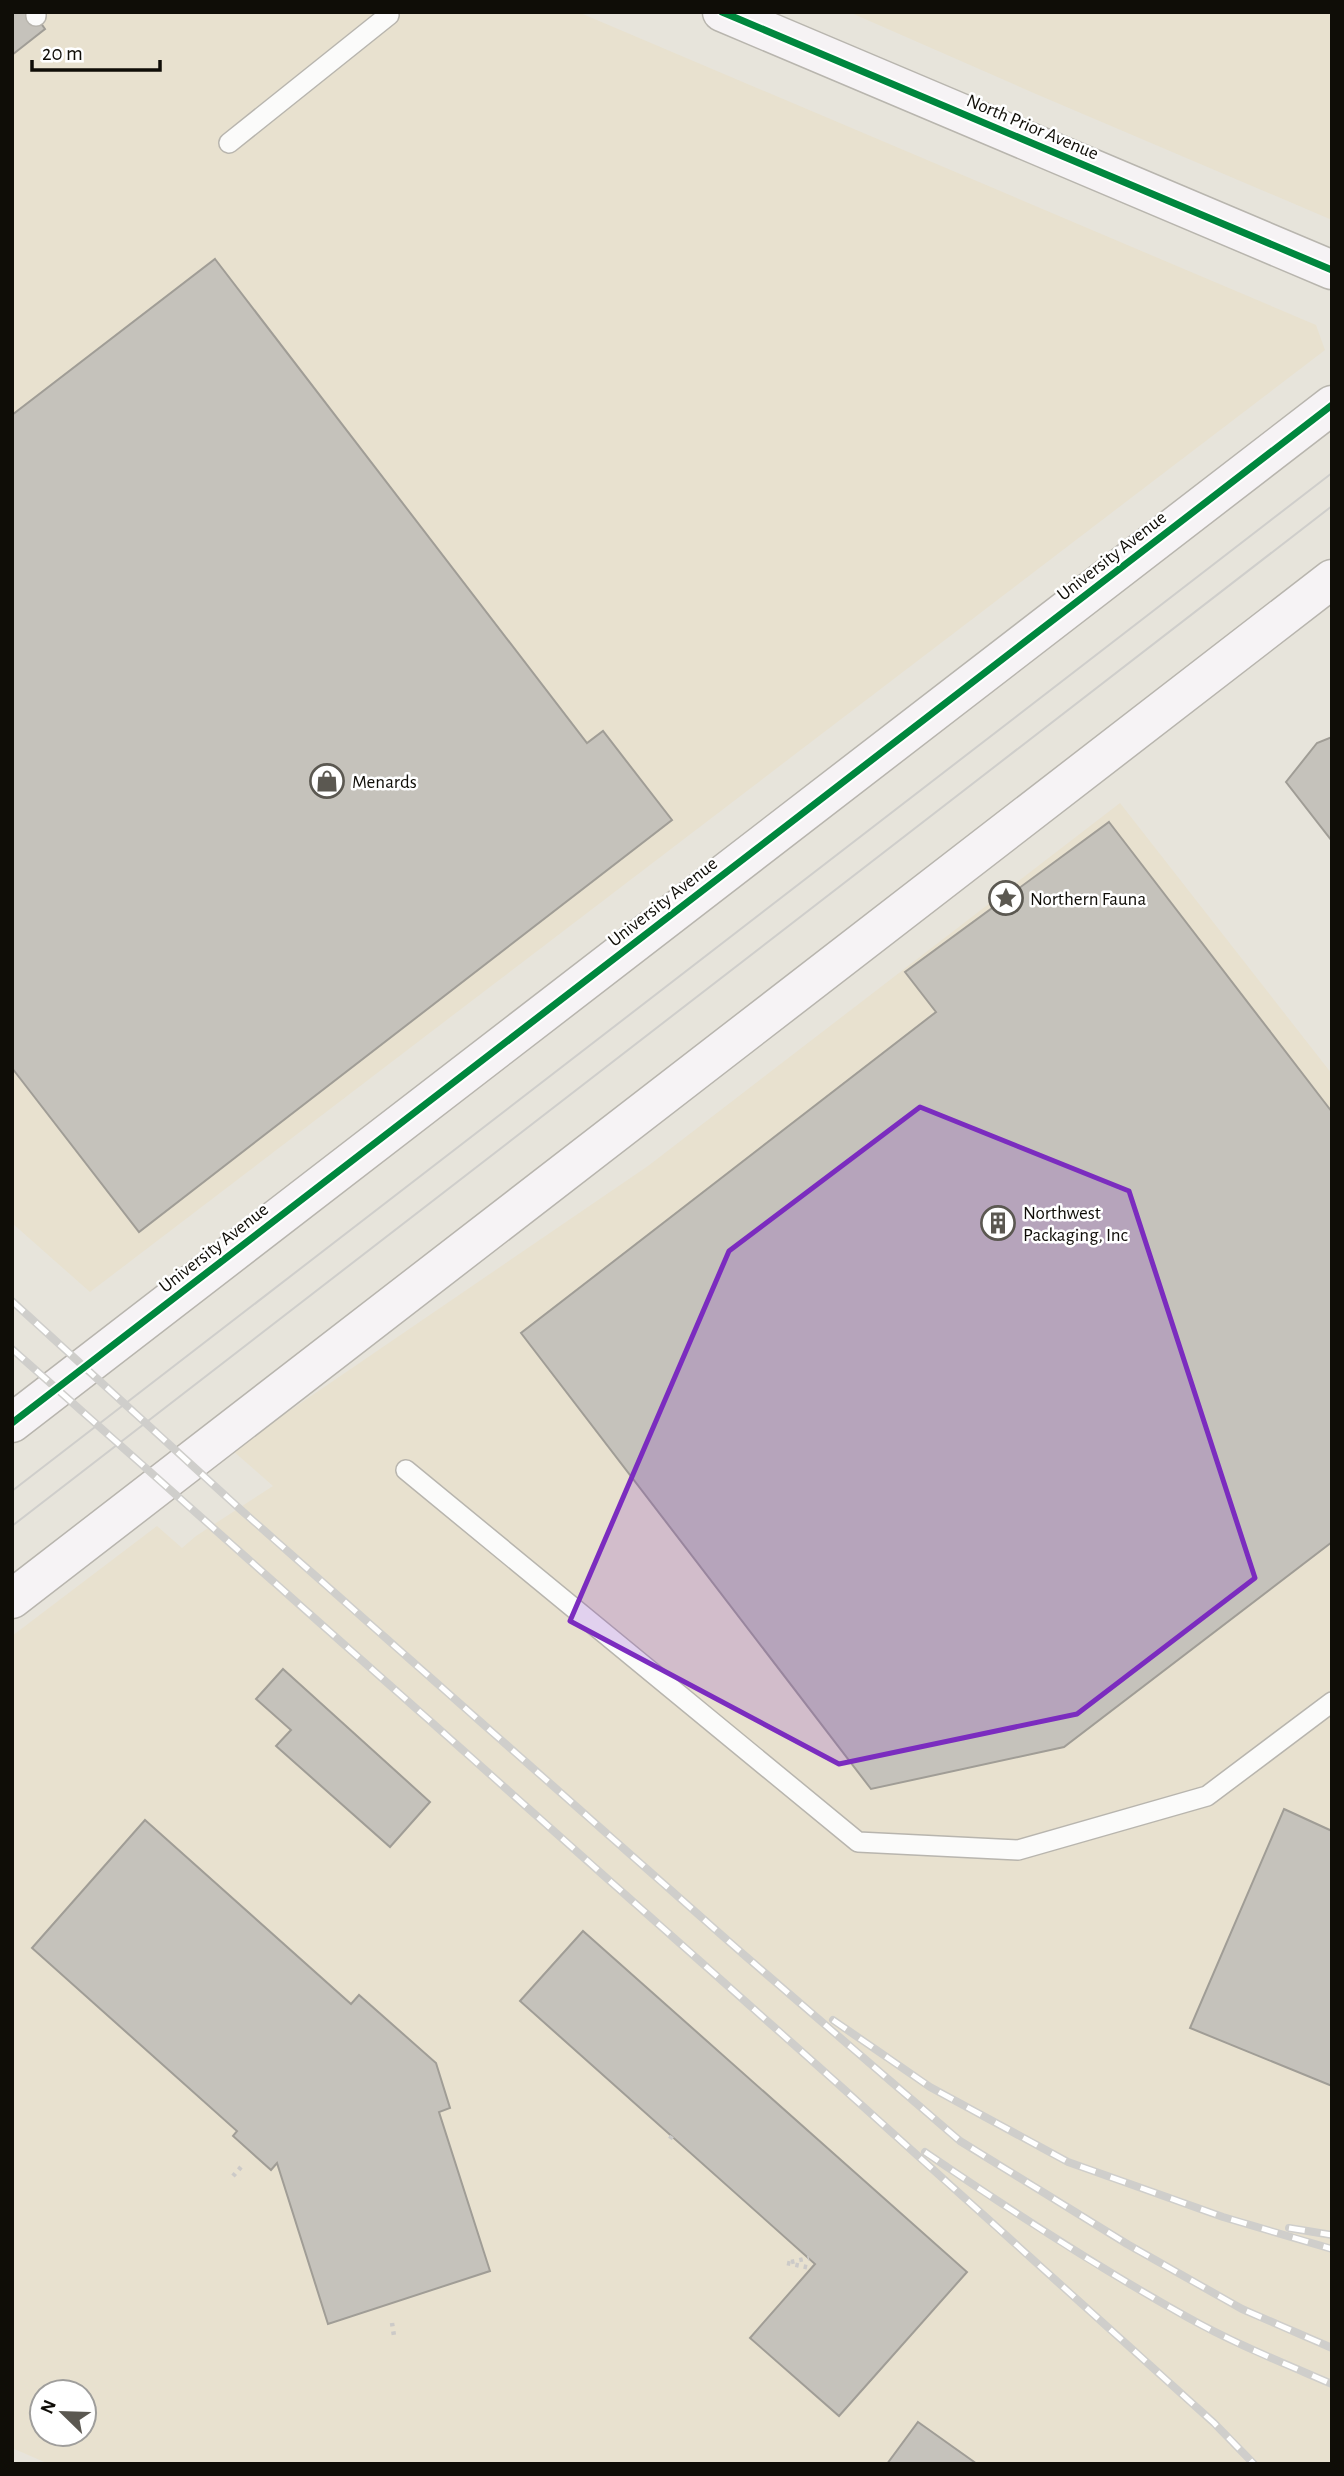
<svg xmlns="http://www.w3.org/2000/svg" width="1344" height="2476" font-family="'Alegreya Sans',sans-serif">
	<rect width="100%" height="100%" fill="#e7e4db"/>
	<g fill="#e8e1cf" fill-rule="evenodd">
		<path d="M12 12H578L1316 325 1325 350 90 1292 12 1223Z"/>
		<path d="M849 12H1332V220L1036 94Z"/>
		<path d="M1120 803 1332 1074V2464H49L12 2448V1636L157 1526 182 1548 196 1536 273 1486 232 1450 648 1166ZM42 2392H84V2434H42Z"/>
	</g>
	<g fill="#c5c2bb" stroke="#a09d96" stroke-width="2">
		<path d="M12 12H33L45 29 12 55Z"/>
		<path d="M215 259 587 743 603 731 672 820 139 1232 12 1068V415Z"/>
		<path d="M1332 737V841L1286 782 1317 743Z"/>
		<path d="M1109 822 1332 1112V1542L1064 1747 871 1789 521 1333 936 1012 905 972Z"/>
		<path d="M283 1669 430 1802 390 1847 276 1746 291 1730 256 1699Z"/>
		<path d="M1284 1809 1332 1831V2086L1190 2028Z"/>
		<path d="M145 1820 351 2004 359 1995 436 2063 450 2108 439 2112 490 2271 328 2324 277 2163 271 2170 233 2136 237 2131 32 1948Z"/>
		<path d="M583 1931 967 2272 839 2416 750 2338 815 2264 520 2001Z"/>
		<path d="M918 2422 977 2464H887Z"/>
	</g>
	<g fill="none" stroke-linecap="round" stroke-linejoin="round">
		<g stroke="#b8b5ae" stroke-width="22">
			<g id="lane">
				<path d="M36 16V12"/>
				<path d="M229 143 389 15"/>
				<path d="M406 1470 858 1842 1018 1850 1207 1796 1332 1702"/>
			</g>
		</g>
		<g stroke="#b8b5ae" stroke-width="41">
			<g id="secondary">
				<path d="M722 12 1332 270"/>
				<path d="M12 1423 1332 405"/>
				<path d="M12 1599 1332 579"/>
			</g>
		</g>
		<g stroke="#cccac8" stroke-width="4.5" stroke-dasharray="3.5 5" stroke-linecap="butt">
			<path d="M670 2139 672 2136"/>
			<path d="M233 2176 241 2167"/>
			<path d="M791 2262 809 2258"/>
			<path d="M787 2263 811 2268"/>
			<path d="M392 2323 394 2336"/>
		</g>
		<use href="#lane" stroke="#fbfbfa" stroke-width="19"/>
		<use href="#secondary" stroke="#f6f3f5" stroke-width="38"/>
		<g stroke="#cfcecb" stroke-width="2">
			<path d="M12 1491 1332 473"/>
			<path d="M12 1526 1332 506"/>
		</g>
		<g stroke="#cfcecb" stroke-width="8">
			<g id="rail">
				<path d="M12 1301 241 1510 743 1954 960 2141 1127 2244 1242 2309 1332 2348"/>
				<path d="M12 1349 837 2083 1214 2423 1254 2464"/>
				<path d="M833 2020 930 2087 1068 2162 1223 2217 1332 2249"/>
				<path d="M925 2152C1010 2210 1097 2267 1187 2317 1233 2343 1283 2363 1332 2384"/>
				<path d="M1289 2228 1332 2235"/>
			</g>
		</g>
		<use href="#rail" stroke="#fff" stroke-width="5" stroke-dasharray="16" stroke-linecap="butt"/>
		<g stroke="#fff" stroke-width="11">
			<g id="cycleway">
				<path d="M722 12 1332 270"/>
				<path d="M12 1423 1332 405"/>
			</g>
		</g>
		<use href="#cycleway" stroke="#00873e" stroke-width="7"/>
	</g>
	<path fill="#7b2cbf" fill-opacity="0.2" stroke="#7b2cbf" stroke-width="5" stroke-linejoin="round" d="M920 1107 1129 1191 1255 1578 1077 1714 839 1764 570 1621 729 1251Z"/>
	<defs>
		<g id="shop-ring" transform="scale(1.75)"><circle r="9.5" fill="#fff" stroke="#5b5851" stroke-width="1.5"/><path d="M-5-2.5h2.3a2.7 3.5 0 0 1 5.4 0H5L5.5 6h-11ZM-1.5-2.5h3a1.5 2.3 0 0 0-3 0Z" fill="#5b5851"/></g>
		<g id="sight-ring" transform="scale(1.75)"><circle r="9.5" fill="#fff" stroke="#5b5851" stroke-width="1.5"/><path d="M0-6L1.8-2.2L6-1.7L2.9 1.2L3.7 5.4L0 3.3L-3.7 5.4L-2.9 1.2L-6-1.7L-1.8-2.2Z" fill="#5b5851"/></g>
		<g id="building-ring" transform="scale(1.75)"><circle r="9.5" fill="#fff" stroke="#5b5851" stroke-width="1.5"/><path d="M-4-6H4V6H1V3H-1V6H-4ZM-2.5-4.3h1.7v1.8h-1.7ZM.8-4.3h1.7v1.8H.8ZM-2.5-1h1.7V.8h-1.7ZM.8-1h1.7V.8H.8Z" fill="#5b5851"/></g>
	</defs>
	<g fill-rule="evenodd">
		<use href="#shop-ring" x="327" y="781"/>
		<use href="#sight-ring" x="1006" y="898"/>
		<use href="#building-ring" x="998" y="1223"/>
	</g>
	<g text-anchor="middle" stroke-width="5" stroke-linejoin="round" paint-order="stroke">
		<g font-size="19" fill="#0f0d07" stroke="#fff">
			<text transform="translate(1033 126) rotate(23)" y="7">North Prior Avenue</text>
			<text transform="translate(1111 555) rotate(-38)" y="7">University Avenue</text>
			<text transform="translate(662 901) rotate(-38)" y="7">University Avenue</text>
			<text transform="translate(213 1247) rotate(-38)" y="7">University Avenue</text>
		</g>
		<g font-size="19" fill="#0f0d07" stroke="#fff" text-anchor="start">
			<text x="352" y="788">Menards</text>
			<text x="1030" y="905">Northern Fauna</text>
			<text x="1023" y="1219">Northwest<tspan x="1023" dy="22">Packaging, Inc</tspan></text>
		</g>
	</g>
	<rect width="1344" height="2476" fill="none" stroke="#0f0d07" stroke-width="28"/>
	<g transform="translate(63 2413) rotate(293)"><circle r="33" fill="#ffffff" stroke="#9f9e9c" stroke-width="2"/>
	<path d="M0-5L12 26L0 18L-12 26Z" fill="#5b5851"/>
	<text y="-10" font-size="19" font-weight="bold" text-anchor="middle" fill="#0f0d07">N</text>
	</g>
	<path d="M32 60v10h128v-10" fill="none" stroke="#0f0d07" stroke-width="3.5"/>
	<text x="42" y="60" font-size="21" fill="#0f0d07" stroke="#ffffff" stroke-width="5" paint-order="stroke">20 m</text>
</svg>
